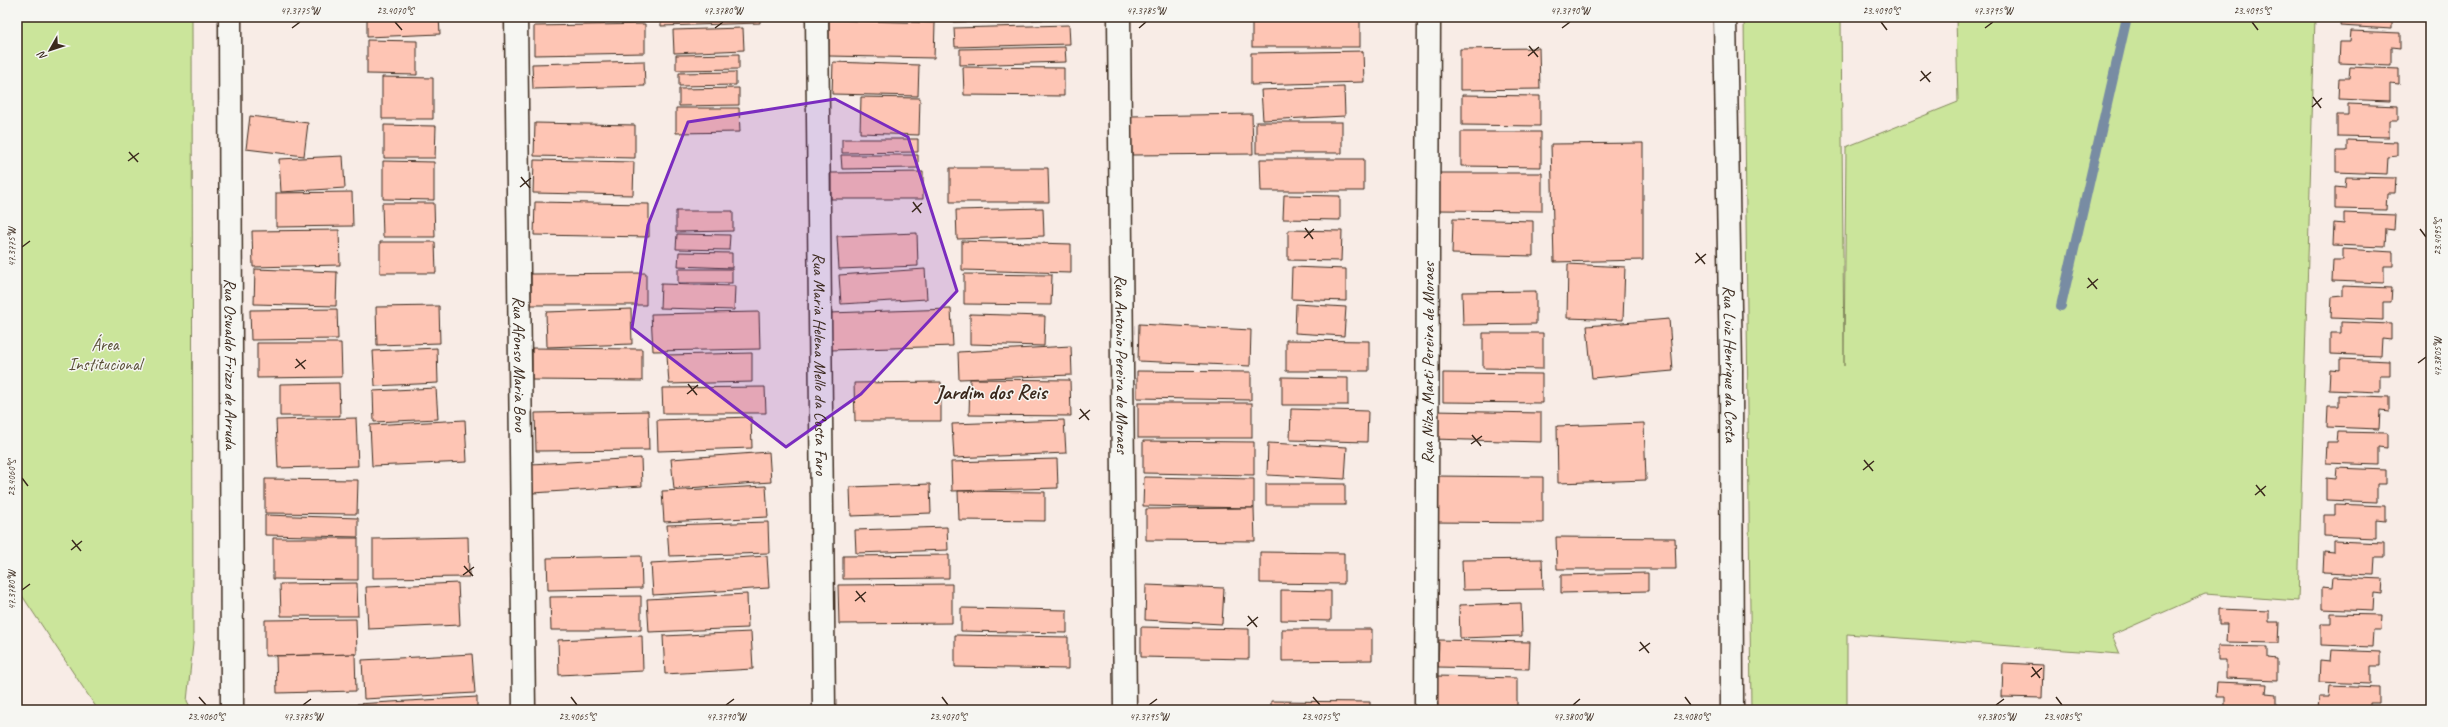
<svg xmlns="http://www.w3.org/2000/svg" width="2448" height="727" font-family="Caveat,sans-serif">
	<rect width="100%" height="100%" fill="#f8ece6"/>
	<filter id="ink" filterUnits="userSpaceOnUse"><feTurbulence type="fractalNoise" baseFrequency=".025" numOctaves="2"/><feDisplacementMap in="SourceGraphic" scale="8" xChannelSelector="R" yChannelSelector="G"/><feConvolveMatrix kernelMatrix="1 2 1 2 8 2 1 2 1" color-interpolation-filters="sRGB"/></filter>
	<g filter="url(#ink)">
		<g fill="#cbe59b" stroke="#83885c">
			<path d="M17 17H192L193 644 187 701 192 710H98L17 588Z"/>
			<path d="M1744 17H1841L1844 366 1846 147 1958 102 1956 17H2315L2298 601 2205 594 2112 635 2120 654 1847 634V710H1751Z"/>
		</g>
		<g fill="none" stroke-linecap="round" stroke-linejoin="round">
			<path stroke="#788ca3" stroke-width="10" d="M2061 306 2127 17"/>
		</g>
		<g fill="#fec5b4" stroke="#3b2a1e">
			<path d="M367 17H439L440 34 367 37Z"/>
			<path d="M661 17H760V23L661 26Z"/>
			<path d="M953 17H1068V19L953 22Z"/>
			<rect x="1252" y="17" width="108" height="30"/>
			<path d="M2341 17H2392V29L2340 26Z"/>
			<path d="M829 20 935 23 934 58 829 56Z"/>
			<path d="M645 24V53L534 55V26Z"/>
			<path d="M1069 25 1070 44 955 47 954 28Z"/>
			<path d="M743 28 744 50 674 53 673 30Z"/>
			<path d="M2351 31 2400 33V48L2391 47V65L2339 63 2340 42H2350Z"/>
			<path d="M367 40 417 41V75L367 74Z"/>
			<path d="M1065 47 1066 62 960 65V49Z"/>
			<path d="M1539 48 1540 89 1460 90V49Z"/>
			<path d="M1363 51 1364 82 1251 85V53Z"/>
			<path d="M739 54V69L676 70V55Z"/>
			<path d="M644 61 645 86 533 89 532 64Z"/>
			<path d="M833 62 919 65 918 96 832 94Z"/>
			<path d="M963 67 1064 68V96L964 95Z"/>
			<path d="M2350 67 2399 69V84L2390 83V101L2338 99 2339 78H2349Z"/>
			<path d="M736 72V85L679 86V73Z"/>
			<path d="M382 77 433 78V119H382Z"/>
			<path d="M1344 87 1345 116 1263 120 1261 90Z"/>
			<path d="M739 88V105L679 106V89Z"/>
			<path d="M1462 95 1540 96V126L1462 125Z"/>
			<path d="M861 97 920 98 919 135 860 133Z"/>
			<path d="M2348 104 2398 106V120H2389V137L2337 136V115H2348Z"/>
			<path d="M676 108H739L740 132 676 133Z"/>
			<path d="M1252 114 1253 154 1132 155 1131 116Z"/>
			<path d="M250 116 308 123 304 156 246 149Z"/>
			<rect x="1256" y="122" width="86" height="31"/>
			<path d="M535 123 635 125V158L534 156Z"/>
			<path d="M384 125 436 126 435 158H384Z"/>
			<path d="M1461 132H1541V167L1461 166Z"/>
			<path d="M842 139H918V152L842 153Z"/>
			<path d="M2347 140 2397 142V156L2388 157 2387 174 2336 172V151H2347Z"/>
			<path d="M1643 143V260L1554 262 1551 144Z"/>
			<path d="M841 155H918V168L842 169Z"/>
			<path d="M343 156 345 188 281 192 279 159Z"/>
			<path d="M1260 159H1364V191H1261Z"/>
			<path d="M534 160 634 162 633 195 533 193Z"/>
			<path d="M383 161 434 162V200L383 199Z"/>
			<path d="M950 168H1048L1049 202H950Z"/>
			<path d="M923 172V199H831V173Z"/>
			<path d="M1436 173H1542V211L1436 210Z"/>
			<path d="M2346 177 2396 178 2395 193H2387L2386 210 2335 209V187L2345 188Z"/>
			<path d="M352 192 353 226 276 227V193Z"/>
			<path d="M1284 195 1340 196V220L1283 219Z"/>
			<path d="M535 202 649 204V237L534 235Z"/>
			<path d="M382 203H434L435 237H383Z"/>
			<path d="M1043 208 1044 236 957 239 956 210Z"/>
			<path d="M676 211H733V231L676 232Z"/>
			<path d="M2344 213 2395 215 2394 230 2386 229 2385 247 2333 245 2334 223 2344 224Z"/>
			<path d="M1453 219 1533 221V256L1452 254Z"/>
			<path d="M339 230 340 265 253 267 252 231Z"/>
			<path d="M1288 230 1342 231 1341 261 1288 260Z"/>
			<path d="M917 233 918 266 839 269 837 236Z"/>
			<path d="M677 234 730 235 729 250 676 249Z"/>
			<path d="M962 241 1071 244V273L962 270Z"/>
			<path d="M380 242H435L436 273H380Z"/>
			<path d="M2343 249 2393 252V266H2384V283L2332 281 2333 260H2343Z"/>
			<path d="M679 252 732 253V268L678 266Z"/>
			<path d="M1568 264 1625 267 1623 320 1567 318Z"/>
			<path d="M1292 267 1346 269V301L1291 299Z"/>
			<path d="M255 269 337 272 336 306 254 304Z"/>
			<rect x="678" y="269" width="54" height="14"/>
			<path d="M925 269 927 299 841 304 839 275Z"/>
			<path d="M646 273V305H531V274Z"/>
			<path d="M964 274 1052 275 1051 305 964 304Z"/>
			<path d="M661 284 735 286 734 310 660 308Z"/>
			<path d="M2342 286 2392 288 2391 302H2383V320L2331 318 2332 297 2342 296Z"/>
			<path d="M1536 291V324L1463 325 1462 292Z"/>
			<path d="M1296 304 1346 307 1344 336 1295 333Z"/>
			<path d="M439 306 440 343 377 345 376 307Z"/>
			<path d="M337 309 338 339 251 340 250 310Z"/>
			<path d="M631 309 632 344 547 347 546 312Z"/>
			<path d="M951 309 953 346 831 350 829 313Z"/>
			<path d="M759 312 760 349 653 351 651 314Z"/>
			<path d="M970 314 1045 316 1044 346 970 344Z"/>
			<path d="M1669 319 1673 371 1592 378 1587 326Z"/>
			<path d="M2341 322 2391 324V339L2382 338 2381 356 2330 354V333H2341Z"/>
			<path d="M1139 324 1251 330 1250 366 1138 361Z"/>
			<path d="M1483 333H1543V369L1483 368Z"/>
			<path d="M1286 340 1369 341V371H1286Z"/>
			<path d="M257 343H341L342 377 257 378Z"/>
			<path d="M1071 346 1072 375 959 379 958 352Z"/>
			<path d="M437 348 438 383 375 386 373 351Z"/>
			<path d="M532 348 642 349V381L532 380Z"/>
			<path d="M752 353V382L669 384 667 355Z"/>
			<path d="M2340 359 2390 361V375H2380V392L2329 390 2330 369 2340 370Z"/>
			<path d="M1137 371 1251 372V400L1137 398Z"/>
			<path d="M1443 373 1542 374V403L1443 402Z"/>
			<path d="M1282 377 1348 378V405H1282Z"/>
			<path d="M970 379 1070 380 1071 416 969 415Z"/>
			<path d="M941 382V421H855L854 383Z"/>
			<path d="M339 383 340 416H280V384Z"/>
			<path d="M765 387 766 413H663L662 388Z"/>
			<path d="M436 388 438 419 374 422 373 391Z"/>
			<path d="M2339 395 2389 397V412L2380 411 2379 429 2327 427 2328 406H2339Z"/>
			<rect x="1138" y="403" width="114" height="35"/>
			<path d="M1291 409 1368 411 1367 442 1290 440Z"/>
			<path d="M648 411 649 450 536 451 535 413Z"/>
			<path d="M1433 411 1541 413V442L1432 439Z"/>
			<path d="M751 417 752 448 658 451 657 420Z"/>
			<path d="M356 418 358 466 278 468 276 420Z"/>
			<path d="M465 420 467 462 372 466 370 425Z"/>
			<path d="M1064 420 1066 453 954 458 952 424Z"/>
			<path d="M1644 423 1646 480 1558 483 1557 426Z"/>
			<path d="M2338 432 2387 433V448L2378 447V465L2326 463 2327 442H2337Z"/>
			<path d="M1143 441 1254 442V475L1143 473Z"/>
			<path d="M1268 443 1347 447 1345 479 1267 475Z"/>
			<path d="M769 452 771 482 674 489 671 459Z"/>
			<path d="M641 458 642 486 533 493 531 464Z"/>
			<path d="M1057 459 1058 488 952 491 951 462Z"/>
			<path d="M2337 468 2386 470V484H2377V502L2326 500V478L2336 479Z"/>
			<path d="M1433 476 1543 477V523L1432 522Z"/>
			<path d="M1144 477 1254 479V508L1143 506Z"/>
			<path d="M265 479 358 480 357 514 265 513Z"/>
			<path d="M930 484 931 513 851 516 850 487Z"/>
			<rect x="1266" y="484" width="79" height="21"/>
			<path d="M766 486 768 517 664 522 662 491Z"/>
			<path d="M958 491 1045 492V521L959 520Z"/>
			<path d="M2335 504 2385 506V521L2376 520V538L2324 536V515H2335Z"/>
			<path d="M1254 508 1255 541 1146 540V509Z"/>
			<path d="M265 515 358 518V537L265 535Z"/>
			<path d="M768 522 769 553 669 556 667 525Z"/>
			<path d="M947 527 948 550 856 553 855 530Z"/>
			<path d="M468 537 469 577 373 578V539Z"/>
			<path d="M1556 537 1675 538 1676 569H1557Z"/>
			<path d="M273 538H358V580L273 579Z"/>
			<path d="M2334 541 2384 543V557H2375L2374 575 2323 573 2324 551 2334 552Z"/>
			<path d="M1260 552 1344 553V584L1260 583Z"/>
			<path d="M949 555V578L843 579V556Z"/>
			<path d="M641 556 642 588 548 590 547 558Z"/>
			<path d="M767 556 769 588 653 595 651 563Z"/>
			<path d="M1542 559 1543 589 1463 590 1462 560Z"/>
			<path d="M1648 573V591L1561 593V575Z"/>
			<path d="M2333 577 2383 579 2382 594 2374 593 2373 611 2322 609V587L2332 588Z"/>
			<path d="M357 583 358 616H281L280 584Z"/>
			<path d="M458 583 460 625 368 629 366 587Z"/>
			<path d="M952 584V623L839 624 838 585Z"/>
			<path d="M1146 585 1224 588 1222 624 1145 620Z"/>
			<path d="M1281 590 1331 591V621L1281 620Z"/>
			<path d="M747 594 748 628 649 632 647 599Z"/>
			<path d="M641 596V630H551L550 597Z"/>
			<path d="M1521 603 1522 636 1460 638 1459 605Z"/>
			<path d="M961 608 1067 610V633L961 631Z"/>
			<path d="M2219 609 2269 611V622H2279L2278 643 2226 642 2227 624H2219Z"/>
			<path d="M2331 614 2382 615 2381 630H2373L2372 647 2321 645V624H2331Z"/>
			<path d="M356 619 357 654 265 656V620Z"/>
			<path d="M1141 627 1249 629V659L1141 657Z"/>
			<path d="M1282 629H1372V660L1282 661Z"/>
			<path d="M751 632 753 669 665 674 663 636Z"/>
			<path d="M955 635 1068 637V669L955 667Z"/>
			<path d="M642 636 643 671 559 675 558 640Z"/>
			<path d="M1439 640 1530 642 1529 669 1438 667Z"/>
			<path d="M2218 646 2268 647V658L2277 659V680L2226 678V660H2218Z"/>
			<path d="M2331 650 2380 652V666H2371V684L2319 682 2320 660 2330 661Z"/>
			<path d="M355 654 356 691 277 693 276 656Z"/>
			<path d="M472 654 475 693 364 699 362 660Z"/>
			<path d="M2003 663 2043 665 2042 698 2002 697Z"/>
			<path d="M1437 676 1517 678V710L1436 709Z"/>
			<path d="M2217 682 2267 684 2266 694 2276 695V710H2225V697H2216Z"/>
			<path d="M2330 686 2379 688V703H2370V710H2318L2319 697H2329Z"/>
			<path d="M477 697V710H357V704Z"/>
			<path d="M1271 701 1370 702V710H1271Z"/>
		</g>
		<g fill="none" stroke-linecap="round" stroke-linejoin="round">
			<g stroke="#3b2a1e" stroke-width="25">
				<g id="street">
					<path id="s1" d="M230 17 232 710"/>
					<path id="s2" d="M516 17 524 710"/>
					<path id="s3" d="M817 17 824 710"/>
					<path id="s4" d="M1119 17 1125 710"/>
					<path id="s5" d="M1725 17 1731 368 1732 710"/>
					<path id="s6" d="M1426 710 1429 17"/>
				</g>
			</g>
			<use href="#street" stroke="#f6f6f2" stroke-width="22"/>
		</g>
	</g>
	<path fill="#7b2cbf" fill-opacity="0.2" stroke="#7b2cbf" stroke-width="3" stroke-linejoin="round" d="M835 99 908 137 957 291 861 394 786 447 632 328 648 225 688 122Z"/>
	<path fill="none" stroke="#3b2a1e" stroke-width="1.5" d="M395 22 402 30M1881 22 1887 30M2252 22 2258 30M292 28 300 22M715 28 723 22M1139 28 1146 22M1562 28 1570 22M1985 28 1993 22M1529 46 1538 57M1528 56 1539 47M1921 71 1930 82M1920 81 1931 72M2313 97 2321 108M2312 107 2322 98M129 152 138 162M128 161 139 153M521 177 530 188M520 187 531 178M913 202 921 213M912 212 922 203M1305 228 1313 239M2420 229 2426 237M1304 238 1314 229M22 247 30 241M1696 253 1705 264M1695 263 1706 254M2088 278 2097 289M2087 288 2098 279M296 359 305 369M2418 363 2426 357M295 368 306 360M688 384 697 395M687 394 698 385M1080 409 1089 420M1079 419 1090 410M1472 435 1481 446M1471 444 1482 436M1864 460 1873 471M1863 470 1874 461M22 478 28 486M2256 485 2265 496M2255 495 2266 486M72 540 81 551M71 550 82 541M464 566 473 576M463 575 474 567M22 590 30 584M856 591 865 602M855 601 866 592M1248 616 1257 627M1247 626 1258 617M1640 642 1649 653M1639 651 1650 643M2032 667 2040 678M2031 677 2042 668M199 697 206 705M571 697 577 705M942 697 948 705M1313 697 1320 705M1685 697 1691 705M2056 697 2062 705M303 705 311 699M726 705 734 699M1149 705 1157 699M1573 705 1580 699M1996 705 2004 699"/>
	<g text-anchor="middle" stroke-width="3" stroke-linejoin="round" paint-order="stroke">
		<g font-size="17" fill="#584f37" stroke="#f6f6f2">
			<text x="105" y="350">Área<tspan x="105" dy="20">Institucional</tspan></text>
		</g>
		<g font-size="17" fill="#3b2a1e" stroke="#f6f6f2">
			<text dy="6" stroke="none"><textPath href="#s5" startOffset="347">Rua Luiz Henrique da Costa</textPath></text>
			<text dy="6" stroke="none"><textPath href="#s1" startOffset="347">Rua Oswaldo Frizzo de Arruda</textPath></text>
			<text dy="6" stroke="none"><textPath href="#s2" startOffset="347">Rua Afonso Maria Bovo</textPath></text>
			<text dy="6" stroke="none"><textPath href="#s3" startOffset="347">Rua Maria Helena Mello da Costa Faro</textPath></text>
			<text dy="6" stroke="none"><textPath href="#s4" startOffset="347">Rua Antonio Pereira de Moraes</textPath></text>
			<text dy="6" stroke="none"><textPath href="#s6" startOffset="347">Rua Nilza Marti Pereira de Moraes</textPath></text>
		</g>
		<g font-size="21" font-weight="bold" fill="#3b2a1e" stroke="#f6f6f2">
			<text x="991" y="399">Jardim dos Reis</text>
		</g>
	</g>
	<rect width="2448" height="727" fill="none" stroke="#f6f6f2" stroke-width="44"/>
	<g transform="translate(50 50) rotate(231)" stroke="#f6f6f2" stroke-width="3" paint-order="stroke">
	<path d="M0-3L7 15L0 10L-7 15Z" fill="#3b2a1e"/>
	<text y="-6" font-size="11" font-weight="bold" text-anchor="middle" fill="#3b2a1e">N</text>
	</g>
	<rect x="22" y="22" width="2404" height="683" fill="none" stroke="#3b2a1e" stroke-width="1.5"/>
	<g font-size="10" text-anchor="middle" fill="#3b2a1e">
		<text x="300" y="14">47.3775°W</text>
		<text x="395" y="14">23.4070°S</text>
		<text x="723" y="14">47.3780°W</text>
		<text x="1146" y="14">47.3785°W</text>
		<text x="1570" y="14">47.3790°W</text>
		<text x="1881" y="14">23.4090°S</text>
		<text x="1993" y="14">47.3795°W</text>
		<text x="2252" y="14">23.4095°S</text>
		<text transform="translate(2437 237) rotate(-90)" y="4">23.4095°S</text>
		<text transform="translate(11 247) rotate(-90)" y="4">47.3775°W</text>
		<text transform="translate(2437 357) rotate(-90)" y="4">47.3805°W</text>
		<text transform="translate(11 478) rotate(-90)" y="4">23.4060°S</text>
		<text transform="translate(11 590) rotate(-90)" y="4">47.3780°W</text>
		<text x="206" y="720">23.4060°S</text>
		<text x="303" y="720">47.3785°W</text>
		<text x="577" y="720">23.4065°S</text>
		<text x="726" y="720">47.3790°W</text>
		<text x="948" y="720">23.4070°S</text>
		<text x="1149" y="720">47.3795°W</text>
		<text x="1320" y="720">23.4075°S</text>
		<text x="1573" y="720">47.3800°W</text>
		<text x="1691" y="720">23.4080°S</text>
		<text x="1996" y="720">47.3805°W</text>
		<text x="2062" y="720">23.4085°S</text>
	</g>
</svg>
